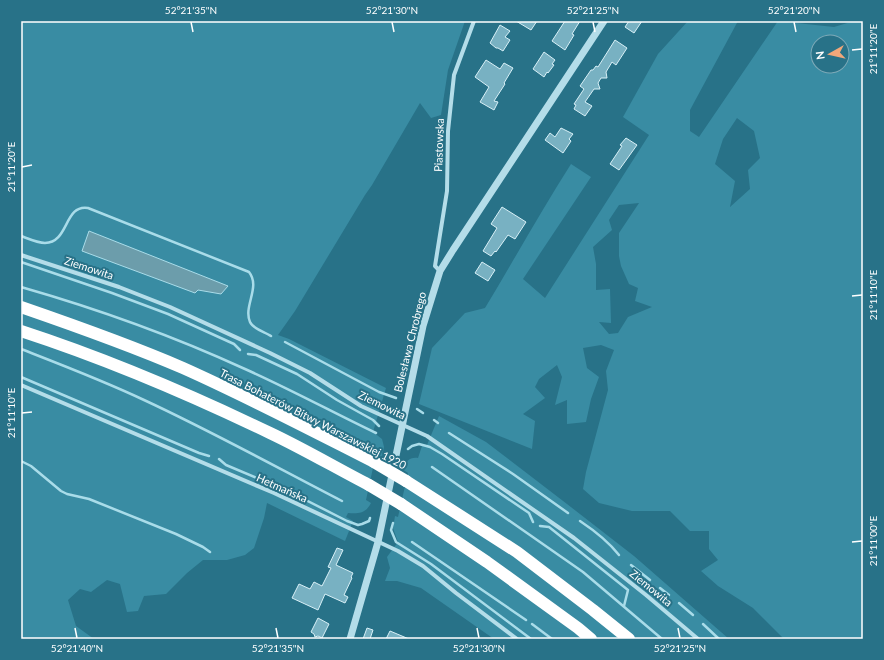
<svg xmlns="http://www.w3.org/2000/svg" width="884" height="660" font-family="Lato,sans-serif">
	<rect width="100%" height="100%" fill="#287288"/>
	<g fill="#398ca3" fill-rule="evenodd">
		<path d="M21 21H465L448 70 441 115 431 118 420 103 372 185 365 195 295 311 278 335 289 339 386 388 373 432 382 439 384 447 382 457 376 454 366 500 371 503C366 513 359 514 348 513L346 517 353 521 345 541 267 503 264 518 254 548 245 555 227 560H203L187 573 166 594 144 596 138 611 127 612 120 584 107 580 91 592 80 589 68 600 76 626 94 639H21Z"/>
		<path d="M688 21H738L690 110V131L699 137 778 21 834 27 854 21H863V639H784L753 608 718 586 701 571 718 560 709 549V531H690L670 511H632L599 503 583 489 586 472 608 390 606 371 614 350 601 345 583 348 587 368 599 377 591 399 586 422 567 424V400L555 405 562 377 557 365 539 379 535 387 545 398 523 414 535 421 532 449 419 404 432 348 465 313 485 308C514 260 541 211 571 164L591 177 523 279 545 298 649 135 623 117 658 54ZM818 42H842V66H818ZM737 118 754 131 760 158 748 170 750 189 730 207 735 181 715 164 723 139ZM639 203 619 233V256L621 266 629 284 638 288 635 301 652 307 628 317 618 333 609 334 599 322 611 323 610 289 596 290V264L593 247 612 230 609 220 619 205Z"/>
		<path d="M439 416 486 442 567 504 634 556 729 639H494L421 588 397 581H385L390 568 387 557 398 542 393 528 395 516 398 517 408 473 402 469C406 462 409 457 418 458L422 446 427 445Z"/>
	</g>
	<path fill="#6c9dab" stroke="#a9dce9" d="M89 231 228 286 221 294 198 290 195 293 82 251Z"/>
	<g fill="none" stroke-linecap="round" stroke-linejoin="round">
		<g stroke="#a9dce9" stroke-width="2.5">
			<path d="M21 236C29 239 38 243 45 243 69 243 64 204 88 208L249 272C261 287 243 306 250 322 253 329 265 332 271 336"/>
			<path d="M21 262 112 293 168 314 234 344 240 350"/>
			<path d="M21 287C98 309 173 336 245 369 290 389 332 412 376 433"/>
			<path d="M285 342 379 392 396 398"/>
			<path d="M21 349C62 365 104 381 144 400 211 431 276 467 342 501"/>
			<path d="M248 354 256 355 297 374 337 400 373 420 379 426"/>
			<path d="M21 377 199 453 209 456"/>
			<path d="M417 409 423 413"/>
			<path d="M434 420 438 423"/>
			<path d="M449 433 513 474 568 513"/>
			<path d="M408 449 412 446 419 444 430 447 442 454 529 513 533 522"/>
			<path d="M219 459 226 465 290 492 347 521 358 525 362 524 369 521 370 518"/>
			<path d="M21 461 31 466 61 491 67 494 89 499 176 534 203 547 210 552"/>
			<path d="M432 467 583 572 662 639"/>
			<path d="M580 521C595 531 608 541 619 555"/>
			<path d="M393 523 391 530 396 542 431 564 531 639"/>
			<path d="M540 526 549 527 628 590 624 606"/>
			<path d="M412 542 526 620"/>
			<path d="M631 565 650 580"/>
			<path d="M660 588 669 595"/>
			<path d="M679 603 693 615"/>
			<path d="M532 624 552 639"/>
			<path d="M703 624 719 639"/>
		</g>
	</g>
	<g fill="#78b1c2" stroke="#d8f0f7">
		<path d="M516 21H537L531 30Z"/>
		<path d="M565 21H580L572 34 574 35 565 50 552 41Z"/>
		<path d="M629 21H642L634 33 625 27Z"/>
		<path d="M500 25 510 31 505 37 510 40 503 51 498 48H496L490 43Z"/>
		<path d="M615 40 627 48 616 65 612 62 606 72 607 78H601L598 83 600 89H594L585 102 592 106 585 116 574 109 576 105 574 104 584 89 580 86 591 70H593L596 66 598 67Z"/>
		<path d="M544 52 555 60 552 64 554 65 548 73 547 72 544 77 533 69Z"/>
		<path d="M486 60 500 69 504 63 513 68 504 83 505 84 494 101 498 102 494 110 480 102 489 87 475 77Z"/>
		<path d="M561 128 573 134 569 139 571 141 563 153 545 140 550 133 555 137Z"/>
		<path d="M626 138 637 145 619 170 610 164 622 146 620 145Z"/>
		<path d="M502 207 526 222 515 239 508 235 496 252 495 251 491 256 483 251 497 228 491 224Z"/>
		<path d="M482 262 495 270 488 281 475 273Z"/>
		<path d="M337 548 343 550 336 565 353 573 351 577 352 578 344 595 348 597 345 603 325 594 318 610 292 598 299 584 310 589 314 582 322 586 331 568 328 567Z"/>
		<path d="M318 618 329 624 322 638 318 636 315 637 314 634 311 632Z"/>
		<path d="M367 628 373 630 370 639H363Z"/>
		<path d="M390 631 409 639H386Z"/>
	</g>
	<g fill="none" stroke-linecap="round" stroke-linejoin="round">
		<g stroke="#b4dde9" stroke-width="4">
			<path d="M21 255 119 287 170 307 270 353 310 373 361 406 427 436 574 538 646 595 698 639"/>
			<path d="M440 271 435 266 447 191 448 131 454 75 474 21"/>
			<path d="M21 385 274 493 398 551 423 566 456 593 517 639"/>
		</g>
		<path stroke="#b4dde9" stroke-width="7" d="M350 639 378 542 423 326 440 271 453 250 604 21"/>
		<g stroke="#fff" stroke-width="12">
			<path d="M21 307C76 326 130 345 183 368 248 397 311 430 374 462"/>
			<path d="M21 331C107 359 189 394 270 433 304 449 336 468 369 485"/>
			<path d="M406 481 517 552 593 610 629 639"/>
			<path d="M401 504 487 562 578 628 591 639"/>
		</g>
		<g stroke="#fff" stroke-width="12">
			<path d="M374 462 406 481"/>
			<path d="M369 485 401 504"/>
		</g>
	</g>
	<path fill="none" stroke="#fff" stroke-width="1.5" d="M191 22 193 32M392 22 394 32M593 22 595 32M794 22 796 32M852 50 862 49M22 167 32 165M852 296 862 295M22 413 32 412M852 542 862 541M75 628 77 638M276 628 278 638M477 628 479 638M678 628 680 638"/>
	<g text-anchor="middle" stroke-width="4" stroke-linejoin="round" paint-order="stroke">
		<g font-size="11" fill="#fff" stroke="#287288">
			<text transform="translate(439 145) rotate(-88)" y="4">Piastowska</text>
			<text transform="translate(89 268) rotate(18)" y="4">Ziemowita</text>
			<text transform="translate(410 342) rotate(-76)" y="4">Bolesława Chrobrego</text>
			<text transform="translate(382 405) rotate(26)" y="4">Ziemowita</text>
			<text transform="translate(313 419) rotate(27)" y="4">Trasa Bohaterów Bitwy Warszawskiej 1920</text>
			<text transform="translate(282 488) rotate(24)" y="4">Hetmańska</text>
			<text transform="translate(651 588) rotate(39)" y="4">Ziemowita</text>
		</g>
	</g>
	<rect width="884" height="660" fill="none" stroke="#287288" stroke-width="44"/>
	<g transform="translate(830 54) rotate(262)"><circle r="19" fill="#287288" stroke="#7eaab8"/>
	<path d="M0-3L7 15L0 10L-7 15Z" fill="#f1a77a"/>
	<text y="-6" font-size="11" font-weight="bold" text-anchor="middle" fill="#ffffff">N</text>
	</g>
	<rect x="22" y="22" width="840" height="616" fill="none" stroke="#fff" stroke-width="1.5"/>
	<g font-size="10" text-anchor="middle" fill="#fff">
		<text x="191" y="14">52°21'35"N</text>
		<text x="392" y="14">52°21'30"N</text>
		<text x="593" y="14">52°21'25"N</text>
		<text x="794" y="14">52°21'20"N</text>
		<text transform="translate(873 49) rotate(-90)" y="4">21°11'20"E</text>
		<text transform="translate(11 167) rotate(-90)" y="4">21°11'20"E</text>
		<text transform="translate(873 295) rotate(-90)" y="4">21°11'10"E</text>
		<text transform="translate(11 413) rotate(-90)" y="4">21°11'10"E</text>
		<text transform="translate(873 541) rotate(-90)" y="4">21°11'00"E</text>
		<text x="77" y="652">52°21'40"N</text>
		<text x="278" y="652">52°21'35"N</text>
		<text x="479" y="652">52°21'30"N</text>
		<text x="680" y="652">52°21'25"N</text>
	</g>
</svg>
